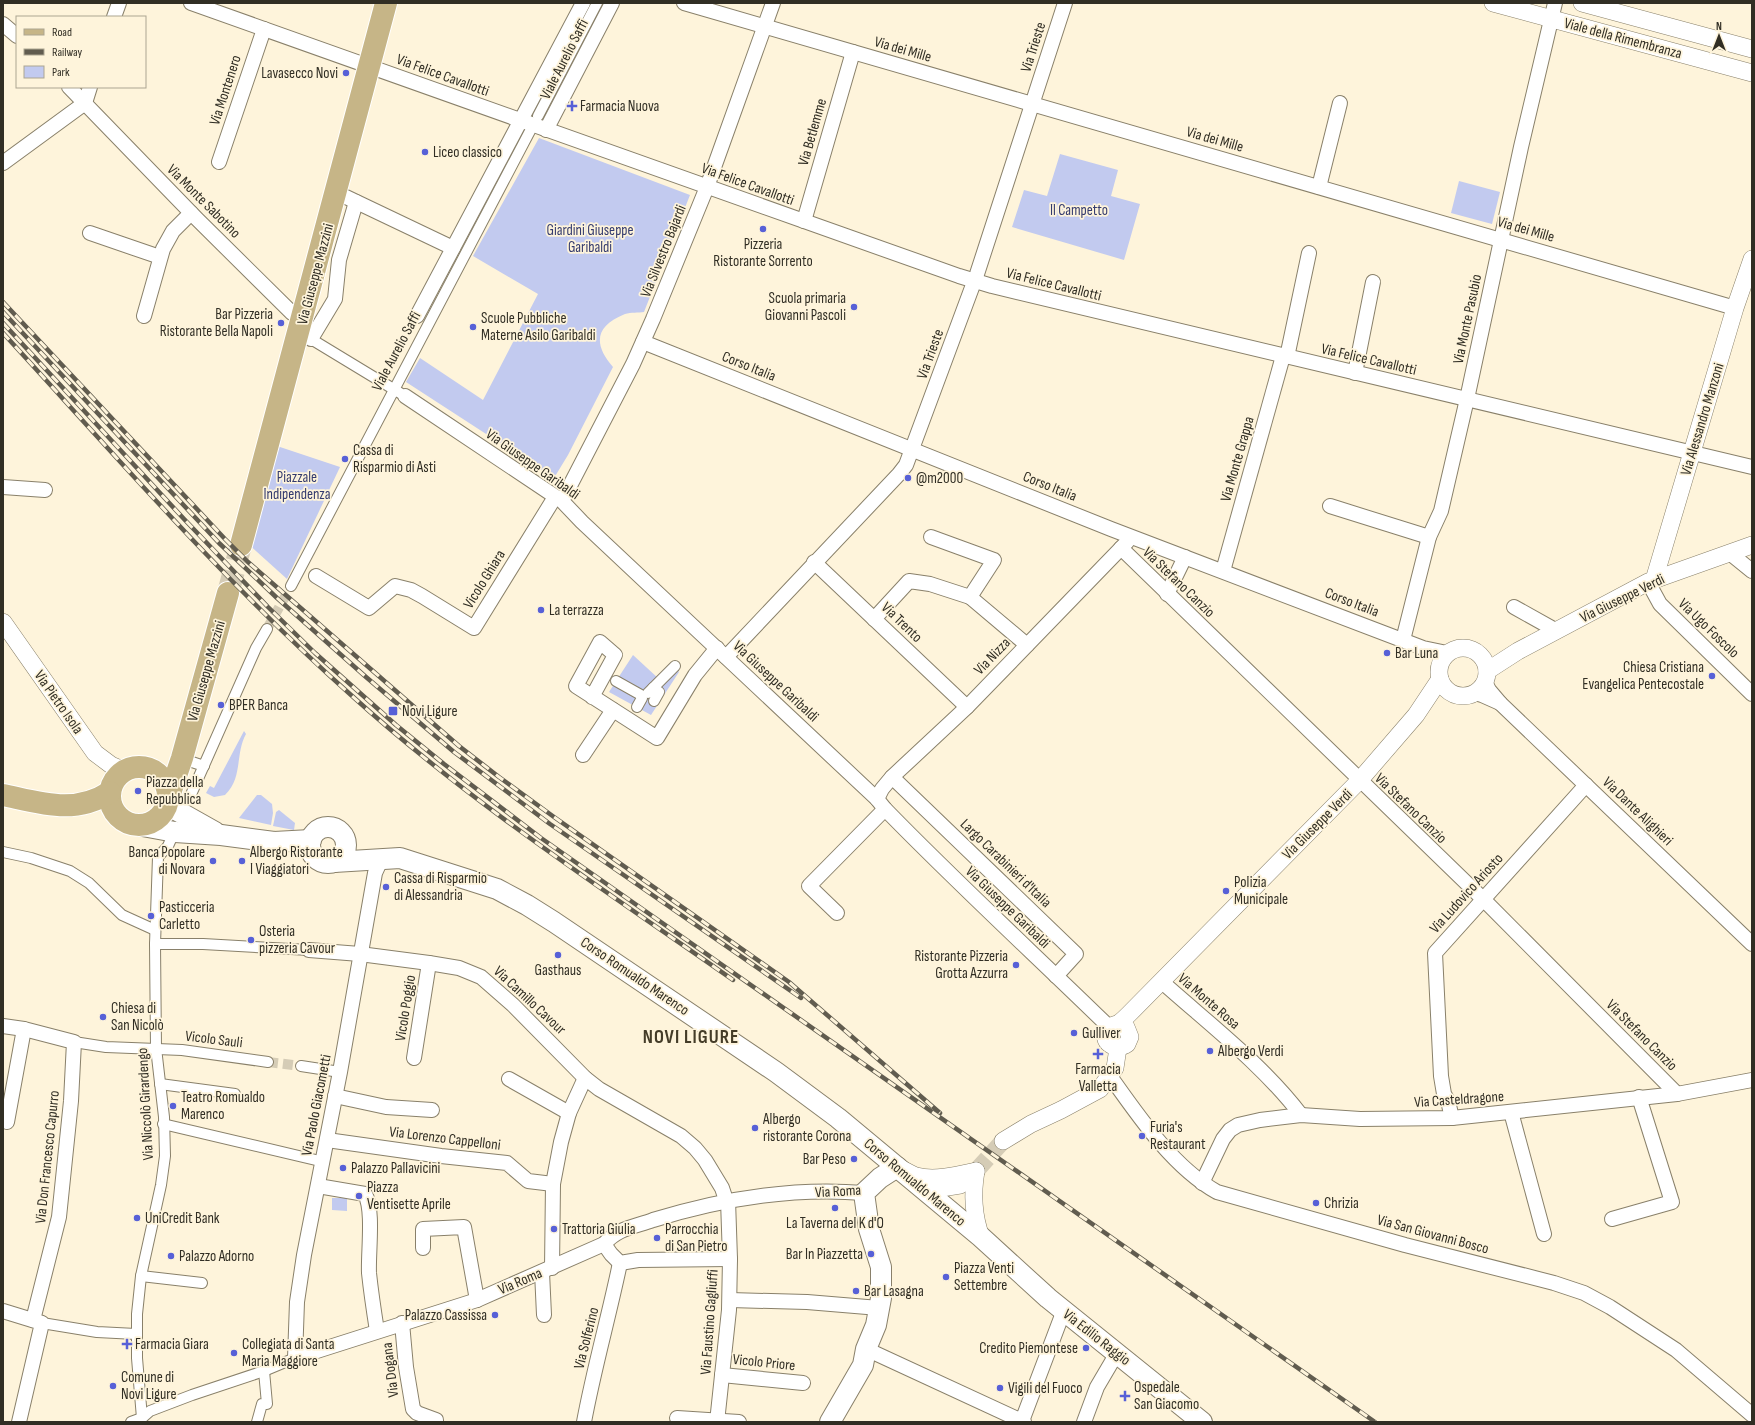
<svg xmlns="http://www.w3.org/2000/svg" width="1755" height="1425" font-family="'Sofia Sans Condensed',sans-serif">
	<rect width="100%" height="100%" fill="#fef4db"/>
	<g fill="#c2caef">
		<path d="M539 138 690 195 644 312C638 313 631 312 625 314 595 326 593 344 613 367L568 455 554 478 406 382 420 358 483 400 538 294 473 256Z"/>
		<path d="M1060 154 1118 170 1111 196 1140 204 1124 260 1012 227 1024 190 1047 196Z"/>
		<path d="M1459 181 1500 192 1492 224 1451 213Z"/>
		<path d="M277 446 340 467 287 579 247 543Z"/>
		<path d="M633 655 659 679 674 665 679 672 651 715 609 692Z"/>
		<path d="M244 731 246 734C235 754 243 778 225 795L214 797 206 793 210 786 214 788Z"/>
		<path d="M257 795H261L272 804 273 813 271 825 239 818Z"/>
		<path d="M279 810 295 823 294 830 273 826 276 812Z"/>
		<path d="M332 1198H347V1211L332 1210Z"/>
	</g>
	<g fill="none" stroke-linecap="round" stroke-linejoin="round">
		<g stroke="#d5ccb6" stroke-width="10" stroke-dasharray="10 5" stroke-linecap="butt">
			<path d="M267 629 291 586"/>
			<path d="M268 1062 301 1066"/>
		</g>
		<path stroke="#d5ccb6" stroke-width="17" stroke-dasharray="17 8" stroke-linecap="butt" d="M976 1171 1003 1141"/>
		<path stroke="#d5ccb6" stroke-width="22" stroke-dasharray="22 11" stroke-linecap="butt" d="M228 593 241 545"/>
		<g stroke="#89806a" stroke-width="12">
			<g id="pedestrian">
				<path d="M538 116 597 3"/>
				<path d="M311 339 400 393"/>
				<path d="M291 586 530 131"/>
				<path d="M616 681 641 695"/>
				<path d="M653 688 659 692 654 701"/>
				<path d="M648 693 675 666"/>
				<path d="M637 707 642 698"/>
				<path d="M189 761 204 766"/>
				<path d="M189 799 256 648 267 629"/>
				<path d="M3 852 31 858 70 871 89 883 122 915 155 930"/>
				<path d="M155 944H203L309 950"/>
				<path d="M74 1042 106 1047 182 1050 268 1062"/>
				<path d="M301 1066 340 1072"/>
				<path d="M160 1084 235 1094"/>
				<path d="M163 1124 320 1161"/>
				<path d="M141 1276 202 1283"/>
				<path d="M42 1323 97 1332 136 1334"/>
				<path d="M142 1418 137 1358V1314L141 1276 161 1185 165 1156 164 1117 156 1048 155 944 158 857 168 846 172 837"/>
				<path d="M131 1422 142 1418 150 1411 192 1395 264 1371 295 1358"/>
				<path d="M257 1422 262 1404H267L264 1371"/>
			</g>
		</g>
		<g stroke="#89806a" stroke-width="16">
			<g id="minor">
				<path d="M191 3 804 221 959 276 992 286 1752 467"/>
				<path d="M684 3 1735 308"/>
				<path d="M114 17 119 3"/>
				<path d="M3 24 17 36"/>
				<path d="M69 87 197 219 292 313 303 316"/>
				<path d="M546 130 612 3"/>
				<path d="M219 162 264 29"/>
				<path d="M3 163 85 103 90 87"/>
				<path d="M1319 187 1340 103"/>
				<path d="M346 197 453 248"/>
				<path d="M804 221 853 52"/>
				<path d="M90 233 160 257"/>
				<path d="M144 316 163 249 173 231 191 213"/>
				<path d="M417 316 583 3"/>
				<path d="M299 330 311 339 335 299 339 260 356 202"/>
				<path d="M643 342 1111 529 1423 648 1447 653"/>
				<path d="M1287 357 1309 253"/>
				<path d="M1355 373 1373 282"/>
				<path d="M405 396 562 501 582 522 877 799 885 809C956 882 1031 951 1104 1022L1108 1029"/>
				<path d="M3 487 45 490"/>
				<path d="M562 501 633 364 653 319 707 187 773 3"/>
				<path d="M1330 506 1429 537"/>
				<path d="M1121 548 1483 899 1677 1094"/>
				<path d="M1731 554 1752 571"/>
				<path d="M814 562 967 707"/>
				<path d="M1223 571 1283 356"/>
				<path d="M316 576 369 608 395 586 411 590 422 596 474 628 555 497"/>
				<path d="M1648 582 1660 604 1752 694"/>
				<path d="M1167 594 1185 557"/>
				<path d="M970 597 1027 645"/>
				<path d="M1514 607 1557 631"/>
				<path d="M874 619 909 581 930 584 970 597 994 560 931 537"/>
				<path d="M1403 640 1429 537 1441 511 1467 399 1521 147 1555 3"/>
				<path d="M726 657 899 474 906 465 977 274 1065 3"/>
				<path d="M1475 693 1482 695 1500 703 1489 690 1485 682"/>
				<path d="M592 697 615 655 600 642 576 686 657 738 695 675 717 648"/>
				<path d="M1500 703 1752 944"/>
				<path d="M583 755 613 710"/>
				<path d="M892 777 1076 954 1056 976"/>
				<path d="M877 799 882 789 892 777 967 707 1127 542"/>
				<path d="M381 860 375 873 340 1072 304 1255 297 1302 295 1358 477 1300 604 1244C618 1228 634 1227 653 1220 721 1199 793 1187 864 1193"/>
				<path d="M837 913 809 886 885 809"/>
				<path d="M309 950 360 954 429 963 459 968 481 977 513 1005 585 1078 599 1089 681 1136 695 1148 705 1160 722 1188 726 1200"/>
				<path d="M1161 981C1208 1023 1263 1065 1301 1115"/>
				<path d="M3 1026 24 1029 74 1042 71 1101 59 1217 33 1320"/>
				<path d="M414 1058 429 963"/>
				<path d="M1110 1076C1139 1117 1173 1167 1217 1192L1405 1245 1554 1283 1584 1293 1610 1307 1676 1350 1752 1415"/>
				<path d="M509 1079 569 1113"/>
				<path d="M335 1096 386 1107 432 1110"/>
				<path d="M1511 1112 1544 1234"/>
				<path d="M1452 1118 1448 1101 1444 1094 1441 1076 1435 953 1586 785"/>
				<path d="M7 1122 24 1029"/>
				<path d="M327 1140 441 1156 507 1163 528 1181 553 1184"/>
				<path d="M1202 1183 1223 1139 1230 1130 1238 1125 1260 1120 1301 1115 1360 1119 1452 1118 1677 1094 1752 1080"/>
				<path d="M318 1186 365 1194C374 1210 368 1253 369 1273 371 1292 374 1312 377 1331"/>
				<path d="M1612 1219 1672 1202 1639 1097"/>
				<path d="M604 1244 611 1254 620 1263 638 1260 730 1259"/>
				<path d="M423 1248V1229L464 1227 477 1300"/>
				<path d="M552 1268 553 1184 561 1142 569 1113 585 1078"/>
				<path d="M542 1272 544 1315"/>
				<path d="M730 1300 807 1302 879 1308"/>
				<path d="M3 1311 42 1323 19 1422"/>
				<path d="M402 1323 406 1367 413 1409 417 1413 436 1420V1422"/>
				<path d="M866 1349 1024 1422"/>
				<path d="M722 1375 803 1383"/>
				<path d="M677 1418 739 1422"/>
				<path d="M1022 1421 1064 1310"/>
				<path d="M584 1422C594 1368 609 1316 620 1263"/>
				<path d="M717 1422 729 1310 730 1259 728 1200"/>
				<path d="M1084 1422 1097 1387 1117 1353"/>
			</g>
		</g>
		<g stroke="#89806a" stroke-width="18">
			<g id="tertiary">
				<path d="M1493 3 1752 73"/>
				<path d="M1582 3 1752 49"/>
				<path d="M1654 580 1735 308 1752 259"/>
				<path d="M3 622 95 753 111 765 125 771"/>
				<circle cx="1463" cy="672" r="24"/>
				<path d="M1487 671 1518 651 1648 582 1752 545"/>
				<path d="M1118 1024 1126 1027 1130 1037 1127 1044C1116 1052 1099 1042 1108 1029 1110 1025 1115 1025 1119 1023 1122 1021 1126 1017 1129 1014L1359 781 1416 715 1440 679"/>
				<path d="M1003 1141 1031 1124 1061 1110 1100 1089 1115 1068 1118 1048"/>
				<path d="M902 1169C906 1171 911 1174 916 1176 935 1181 958 1175 976 1171L960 1185 929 1190 922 1188"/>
				<path d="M976 1171C972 1194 973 1215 981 1237"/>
			</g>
		</g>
		<g stroke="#89806a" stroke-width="22">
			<g id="secondary">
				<path d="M167 805 215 832"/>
				<path d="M137 825 175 832 221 835 274 842 311 840"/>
				<circle cx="328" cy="845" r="18"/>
				<path d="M334 862 400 858 497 889 527 905 554 922 776 1072 838 1118 981 1237 1048 1298 1202 1422"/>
				<path d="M830 1422 863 1365 866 1349 876 1325 881 1298V1267L869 1229 864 1193 880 1178 897 1167"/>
			</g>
		</g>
		<g stroke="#fff" stroke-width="24">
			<g id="primary">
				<path d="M241 545 386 3"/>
				<circle cx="139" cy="796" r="29"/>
				<path d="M3 795C41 803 75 815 110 792"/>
				<path d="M168 799 182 758 228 593"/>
			</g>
		</g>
		<use href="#pedestrian" stroke="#fff" stroke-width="10"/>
		<use href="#minor" stroke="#fff" stroke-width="14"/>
		<use href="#tertiary" stroke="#fff" stroke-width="17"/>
		<use href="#secondary" stroke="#fff" stroke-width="20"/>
		<use href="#primary" stroke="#c6b587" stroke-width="22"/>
		<g stroke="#615c4f" stroke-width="4.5">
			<g id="rail">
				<path d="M3 302 225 539 248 562 459 746 499 777 554 817 789 982 940 1113"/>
				<path d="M3 312 219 543 277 598 366 677 454 752 550 824 801 998"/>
				<path d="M3 323 184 519 268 607 315 653 396 725 444 764 541 838 1375 1422"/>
				<path d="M3 333C116 456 226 584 351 695 469 802 603 889 733 980"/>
			</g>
		</g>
		<use href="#rail" stroke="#fef4db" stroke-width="3" stroke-dasharray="9" stroke-linecap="butt"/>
	</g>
	<g fill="#5760d7" stroke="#fef4db" stroke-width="1.5">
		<circle cx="346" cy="73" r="4"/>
		<path d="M570 100h4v4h4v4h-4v4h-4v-4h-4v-4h4z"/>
		<circle cx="425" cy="152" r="4"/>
		<circle cx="763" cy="229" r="4"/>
		<circle cx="854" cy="307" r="4"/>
		<circle cx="281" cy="323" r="4"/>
		<circle cx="473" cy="327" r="4"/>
		<circle cx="345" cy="459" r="4"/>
		<circle cx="908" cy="478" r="4"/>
		<circle cx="541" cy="610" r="4"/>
		<circle cx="1387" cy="653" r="4"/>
		<circle cx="1712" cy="676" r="4"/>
		<circle cx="221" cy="705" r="4"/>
		<rect x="388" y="706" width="10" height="10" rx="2"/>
		<circle cx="138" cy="791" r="4"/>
		<circle cx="213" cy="861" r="4"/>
		<circle cx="242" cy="861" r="4"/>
		<circle cx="386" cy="887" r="4"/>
		<circle cx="1226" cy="891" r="4"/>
		<circle cx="151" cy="916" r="4"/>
		<circle cx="251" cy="940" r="4"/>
		<circle cx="558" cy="955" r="4"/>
		<circle cx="1016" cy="965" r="4"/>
		<circle cx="103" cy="1017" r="4"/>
		<circle cx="1074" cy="1033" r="4"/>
		<circle cx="1210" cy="1051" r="4"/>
		<path d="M1096 1048h4v4h4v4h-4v4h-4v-4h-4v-4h4z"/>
		<circle cx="173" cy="1106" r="4"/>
		<circle cx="755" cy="1128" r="4"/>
		<circle cx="1142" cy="1136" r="4"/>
		<circle cx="854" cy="1159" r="4"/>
		<circle cx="343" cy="1168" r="4"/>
		<circle cx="359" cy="1196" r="4"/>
		<circle cx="1316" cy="1203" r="4"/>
		<circle cx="835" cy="1208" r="4"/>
		<circle cx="137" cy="1218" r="4"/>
		<circle cx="554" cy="1229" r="4"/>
		<circle cx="657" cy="1238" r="4"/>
		<circle cx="871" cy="1254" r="4"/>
		<circle cx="171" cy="1256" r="4"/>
		<circle cx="946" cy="1277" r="4"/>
		<circle cx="856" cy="1291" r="4"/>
		<circle cx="495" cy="1315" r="4"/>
		<path d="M125 1338h4v4h4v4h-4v4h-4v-4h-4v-4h4z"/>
		<circle cx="1086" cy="1348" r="4"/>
		<circle cx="234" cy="1353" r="4"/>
		<circle cx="113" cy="1386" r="4"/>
		<circle cx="1000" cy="1388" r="4"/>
		<path d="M1123 1390h4v4h4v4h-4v4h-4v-4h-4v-4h4z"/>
	</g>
	<g text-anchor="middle" stroke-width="3.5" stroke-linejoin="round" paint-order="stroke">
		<g font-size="15" fill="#312e24" stroke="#fef4db">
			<text transform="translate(1623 38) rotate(15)" y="5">Viale della Rimembranza</text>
			<text transform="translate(1033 47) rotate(-72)" y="5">Via Trieste</text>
			<text transform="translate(903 49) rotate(16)" y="5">Via dei Mille</text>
			<text transform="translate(564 59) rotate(-63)" y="5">Viale Aurelio Saffi</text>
			<text transform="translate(443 75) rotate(20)" y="5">Via Felice Cavallotti</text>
			<text transform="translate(225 90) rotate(-72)" y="5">Via Montenero</text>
			<text transform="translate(812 132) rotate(-74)" y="5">Via Betlemme</text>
			<text transform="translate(1215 139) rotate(16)" y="5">Via dei Mille</text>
			<text transform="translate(748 184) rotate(20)" y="5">Via Felice Cavallotti</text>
			<text transform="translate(204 201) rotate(45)" y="5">Via Monte Sabotino</text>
			<text transform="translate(1526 229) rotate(16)" y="5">Via dei Mille</text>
			<text transform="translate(663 251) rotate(-68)" y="5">Via Silvestro Bajardi</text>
			<text transform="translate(315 274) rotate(-75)" y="5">Via Giuseppe Mazzini</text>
			<text transform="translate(1054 284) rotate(14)" y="5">Via Felice Cavallotti</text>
			<text transform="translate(1467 319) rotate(-78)" y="5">Via Monte Pasubio</text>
			<text transform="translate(396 351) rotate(-62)" y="5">Viale Aurelio Saffi</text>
			<text transform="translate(930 354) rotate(-70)" y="5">Via Trieste</text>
			<text transform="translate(1369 359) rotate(13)" y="5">Via Felice Cavallotti</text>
			<text transform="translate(749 366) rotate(22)" y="5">Corso Italia</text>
			<text transform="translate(1702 419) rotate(-73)" y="5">Via Alessandro Manzoni</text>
			<text transform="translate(1237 459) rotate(-74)" y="5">Via Monte Grappa</text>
			<text transform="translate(533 464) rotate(35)" y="5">Via Giuseppe Garibaldi</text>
			<text transform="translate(1050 486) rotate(22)" y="5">Corso Italia</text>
			<text transform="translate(484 579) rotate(-58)" y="5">Vicolo Ghiara</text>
			<text transform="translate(1179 582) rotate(44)" y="5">Via Stefano Canzio</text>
			<text transform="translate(1622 598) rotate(-26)" y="5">Via Giuseppe Verdi</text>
			<text transform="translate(1352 602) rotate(21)" y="5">Corso Italia</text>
			<text transform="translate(902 622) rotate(44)" y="5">Via Trento</text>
			<text transform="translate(1709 628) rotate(44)" y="5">Via Ugo Foscolo</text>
			<text transform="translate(992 656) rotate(-46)" y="5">Via Nizza</text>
			<text transform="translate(206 671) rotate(-74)" y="5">Via Giuseppe Mazzini</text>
			<text transform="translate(776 681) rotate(43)" y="5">Via Giuseppe Garibaldi</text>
			<text transform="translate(59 702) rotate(55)" y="5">Via Pietro Isola</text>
			<text transform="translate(1411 808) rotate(44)" y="5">Via Stefano Canzio</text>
			<text transform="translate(1638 811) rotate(44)" y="5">Via Dante Alighieri</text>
			<text transform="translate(1317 824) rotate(-45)" y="5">Via Giuseppe Verdi</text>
			<text transform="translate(1006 863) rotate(44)" y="5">Largo Carabinieri d'Italia</text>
			<text transform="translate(1466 893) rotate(-48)" y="5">Via Ludovico Ariosto</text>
			<text transform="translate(1008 907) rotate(44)" y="5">Via Giuseppe Garibaldi</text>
			<text transform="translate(635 976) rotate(34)" y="5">Corso Romualdo Marenco</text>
			<text transform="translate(530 1000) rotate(43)" y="5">Via Camillo Cavour</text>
			<text transform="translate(1209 1001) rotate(41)" y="5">Via Monte Rosa</text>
			<text transform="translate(405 1008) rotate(-81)" y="5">Vicolo Poggio</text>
			<text transform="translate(1642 1035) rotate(45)" y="5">Via Stefano Canzio</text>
			<text transform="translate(214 1039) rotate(7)" y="5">Vicolo Sauli</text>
			<text transform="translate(1459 1099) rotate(-4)" y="5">Via Casteldragone</text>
			<text transform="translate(145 1104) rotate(-93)" y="5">Via Niccolò Girardengo</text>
			<text transform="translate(316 1105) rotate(-79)" y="5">Via Paolo Giacometti</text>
			<text transform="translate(445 1138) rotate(7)" y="5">Via Lorenzo Cappelloni</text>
			<text transform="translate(47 1157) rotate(-84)" y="5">Via Don Francesco Capurro</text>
			<text transform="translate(915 1182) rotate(40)" y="5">Corso Romualdo Marenco</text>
			<text transform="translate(838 1191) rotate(-3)" y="5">Via Roma</text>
			<text transform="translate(1433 1234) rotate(15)" y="5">Via San Giovanni Bosco</text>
			<text transform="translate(520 1281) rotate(-23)" y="5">Via Roma</text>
			<text transform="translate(709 1322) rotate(-86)" y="5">Via Faustino Gagliuffi</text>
			<text transform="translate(1097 1337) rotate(38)" y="5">Via Edilio Raggio</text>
			<text transform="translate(586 1338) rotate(-76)" y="5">Via Solferino</text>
			<text transform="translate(764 1362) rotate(6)" y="5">Vicolo Priore</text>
			<text transform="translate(390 1370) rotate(-97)" y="5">Via Dogana</text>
		</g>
		<g font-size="15" fill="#312e24" stroke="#fef4db" text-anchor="start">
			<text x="338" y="78" text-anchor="end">Lavasecco Novi</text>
			<text x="580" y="111">Farmacia Nuova</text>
			<text x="433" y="157">Liceo classico</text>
			<text x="763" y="249" text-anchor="middle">Pizzeria<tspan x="763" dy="17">Ristorante Sorrento</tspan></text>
			<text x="846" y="303" text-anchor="end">Scuola primaria<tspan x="846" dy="17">Giovanni Pascoli</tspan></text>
			<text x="273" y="319" text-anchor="end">Bar Pizzeria<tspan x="273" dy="17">Ristorante Bella Napoli</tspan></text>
			<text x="481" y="323">Scuole Pubbliche<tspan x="481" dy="17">Materne Asilo Garibaldi</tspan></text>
			<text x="353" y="455">Cassa di<tspan x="353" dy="17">Risparmio di Asti</tspan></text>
			<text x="916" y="483">@m2000</text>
			<text x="549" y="615">La terrazza</text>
			<text x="1395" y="658">Bar Luna</text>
			<text x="1704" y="672" text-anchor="end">Chiesa Cristiana<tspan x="1704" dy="17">Evangelica Pentecostale</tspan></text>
			<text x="229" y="710">BPER Banca</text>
			<text x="402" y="716">Novi Ligure</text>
			<text x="146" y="787">Piazza della<tspan x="146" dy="17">Repubblica</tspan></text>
			<text x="205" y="857" text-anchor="end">Banca Popolare<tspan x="205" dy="17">di Novara</tspan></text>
			<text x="250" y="857">Albergo Ristorante<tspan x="250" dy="17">I Viaggiatori</tspan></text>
			<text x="394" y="883">Cassa di Risparmio<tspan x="394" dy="17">di Alessandria</tspan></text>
			<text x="1234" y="887">Polizia<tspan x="1234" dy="17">Municipale</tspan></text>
			<text x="159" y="912">Pasticceria<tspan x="159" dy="17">Carletto</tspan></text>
			<text x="259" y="936">Osteria<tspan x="259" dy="17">pizzeria Cavour</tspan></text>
			<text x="1008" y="961" text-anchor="end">Ristorante Pizzeria<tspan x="1008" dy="17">Grotta Azzurra</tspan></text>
			<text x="558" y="975" text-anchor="middle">Gasthaus</text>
			<text x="111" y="1013">Chiesa di<tspan x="111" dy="17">San Nicolò</tspan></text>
			<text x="1082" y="1038">Gulliver</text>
			<text x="1218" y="1056">Albergo Verdi</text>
			<text x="1098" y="1074" text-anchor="middle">Farmacia<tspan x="1098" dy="17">Valletta</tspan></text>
			<text x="181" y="1102">Teatro Romualdo<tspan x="181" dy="17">Marenco</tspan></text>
			<text x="763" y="1124">Albergo<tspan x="763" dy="17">ristorante Corona</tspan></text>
			<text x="1150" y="1132">Furia's<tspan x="1150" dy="17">Restaurant</tspan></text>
			<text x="846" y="1164" text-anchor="end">Bar Peso</text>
			<text x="351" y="1173">Palazzo Pallavicini</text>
			<text x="367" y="1192">Piazza<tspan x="367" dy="17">Ventisette Aprile</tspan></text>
			<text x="1324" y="1208">Chrizia</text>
			<text x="145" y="1223">UniCredit Bank</text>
			<text x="835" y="1228" text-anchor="middle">La Taverna del K d'O</text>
			<text x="562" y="1234">Trattoria Giulia</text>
			<text x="665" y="1234">Parrocchia<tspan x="665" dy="17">di San Pietro</tspan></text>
			<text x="863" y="1259" text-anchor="end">Bar In Piazzetta</text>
			<text x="179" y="1261">Palazzo Adorno</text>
			<text x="954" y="1273">Piazza Venti<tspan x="954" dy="17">Settembre</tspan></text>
			<text x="864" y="1296">Bar Lasagna</text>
			<text x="487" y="1320" text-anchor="end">Palazzo Cassissa</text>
			<text x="135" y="1349">Farmacia Giara</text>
			<text x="242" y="1349">Collegiata di Santa<tspan x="242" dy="17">Maria Maggiore</tspan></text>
			<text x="1078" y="1353" text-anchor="end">Credito Piemontese</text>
			<text x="121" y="1382">Comune di<tspan x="121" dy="17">Novi Ligure</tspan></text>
			<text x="1134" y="1392">Ospedale<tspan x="1134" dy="17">San Giacomo</tspan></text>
			<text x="1008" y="1393">Vigili del Fuoco</text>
		</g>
		<g font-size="15" fill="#333a6e" stroke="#fef4db">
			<text x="1079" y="215">Il Campetto</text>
			<text x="590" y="235">Giardini Giuseppe<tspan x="590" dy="17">Garibaldi</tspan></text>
			<text x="297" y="482">Piazzale<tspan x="297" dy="17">Indipendenza</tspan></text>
		</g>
		<g font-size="19" font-weight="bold" letter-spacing="1" fill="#443c28" stroke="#fef4db">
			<text x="691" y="1043">NOVI LIGURE</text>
		</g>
	</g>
	<rect width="1755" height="1425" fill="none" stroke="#312e24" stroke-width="8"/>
	<rect x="16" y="16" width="130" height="72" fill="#fef4db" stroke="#aca592"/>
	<rect x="24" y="29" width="20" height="6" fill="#c6b587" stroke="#aca592"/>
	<text x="52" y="36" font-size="12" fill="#312e24">Road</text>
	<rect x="24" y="49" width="20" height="6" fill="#615c4f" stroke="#aca592"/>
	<text x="52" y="56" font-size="12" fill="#312e24">Railway</text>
	<rect x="24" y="66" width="20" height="12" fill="#c2caef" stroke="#aca592"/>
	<text x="52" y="76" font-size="12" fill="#312e24">Park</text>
	<g transform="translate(1719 36)" stroke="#fef4db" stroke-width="3" paint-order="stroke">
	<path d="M0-3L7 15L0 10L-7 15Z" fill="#312e24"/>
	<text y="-6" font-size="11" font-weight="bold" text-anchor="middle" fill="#312e24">N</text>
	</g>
</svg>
